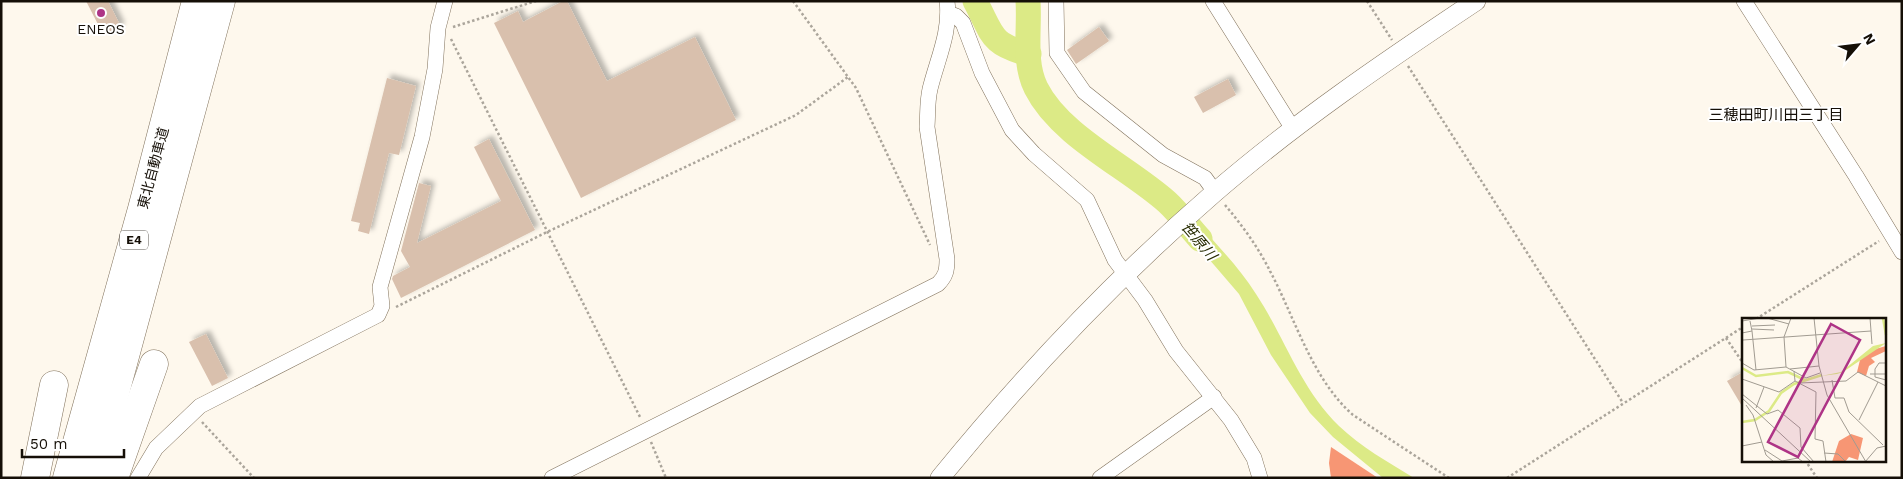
<svg xmlns="http://www.w3.org/2000/svg" width="1903" height="479" font-family="'Work Sans','Noto Sans JP',sans-serif">
	<defs>
		<filter id="shadow"><feDropShadow dx="4" dy="-4" stdDeviation="2.5" flood-color="#0004"/></filter>
	</defs>
	<rect width="100%" height="100%" fill="#fef8ed"/>
	<path fill="#f79674" d="M1331 447 1378 478H1331L1329 463Z"/>
	<path fill="#dcea86" d="M1195 220C1216 244 1239 267 1256 294 1285 338 1300 388 1339 426 1361 447 1388 462 1414 478H1383L1333 437 1310 413 1271 355 1239 294 1184 230Z"/>
	<g fill="none" stroke-linecap="round" stroke-linejoin="round">
		<g stroke="#dcea86" stroke-width="25">
			<path d="M975 1C993 34 989 44 1029 54"/>
			<path d="M1028 1C1030 29 1023 62 1036 88 1060 136 1128 167 1167 202 1179 213 1189 227 1200 239"/>
		</g>
	</g>
	<g fill="#d9c0ad" filter="url(#shadow)">
		<path d="M86 1H108L121 27 104 36Z"/>
		<path d="M563 1H567L607 81 695 37 736 120 581 198 494 23 518 11 523 22Z"/>
		<path d="M1099 27 1109 41 1076 64 1067 50Z"/>
		<path d="M387 78 416 86 399 155 389 153 369 234 358 231 360 223 351 221Z"/>
		<path d="M1228 79 1236 95 1203 113 1194 97Z"/>
		<path d="M489 139 535 230 401 298 392 279 393 276 410 267 401 251 419 183 431 186 417 243 501 201 474 147Z"/>
		<path d="M206 334 228 378 212 386 189 342Z"/>
		<path d="M1743 372V408L1727 381Z"/>
	</g>
	<g fill="none" stroke-linecap="round" stroke-linejoin="round">
		<g stroke="#80715b" stroke-width="16">
			<g id="minor">
				<path d="M1056 1 1057 53 1084 92 1163 155 1205 178 1215 192"/>
				<path d="M1213 1 1293 129"/>
				<path d="M1744 1 1856 176 1902 252"/>
				<path d="M948 13 956 16 963 23 982 73 1012 130 1034 154 1087 200 1115 260 1145 300 1176 351 1231 420 1254 458 1260 478"/>
				<path d="M138 478 156 448 200 406 378 315 382 306 380 287 422 137 435 69 438 28 445 1"/>
				<path d="M552 478 938 284C946 276 947 270 947 259L927 127C928 114 927 102 930 89 937 60 951 32 947 1"/>
				<path d="M1100 478 1214 397"/>
			</g>
		</g>
		<g stroke="#80715b" stroke-width="20">
			<path id="tertiary" d="M940 478C1023 376 1115 279 1214 193 1296 122 1386 61 1476 1"/>
		</g>
		<g stroke="#80715b" stroke-width="29">
			<g id="motorway">
				<path d="M35 478 54 385"/>
				<path d="M67 478 142 209 196 1"/>
				<path d="M92 478 221 1"/>
				<path d="M114 478 154 364"/>
			</g>
		</g>
		<g stroke="#aba59b" stroke-width="2.5" stroke-dasharray="2.5 2.5" stroke-linecap="butt">
			<path d="M793 1 856 88 930 245"/>
			<path d="M1367 1 1392 40"/>
			<path d="M453 27 536 1"/>
			<path d="M451 39 641 419"/>
			<path d="M1408 66 1623 403"/>
			<path d="M1225 205C1242 225 1258 247 1270 271 1295 318 1312 379 1353 415L1449 478"/>
			<path d="M396 307 547 232 796 115 848 77"/>
			<path d="M1756 319 1879 241"/>
			<path d="M1726 338 1743 363"/>
			<path d="M202 422 254 478"/>
			<path d="M651 442 666 478"/>
			<path d="M1805 460 1817 478"/>
			<path d="M1507 478 1743 327"/>
		</g>
		<use href="#minor" stroke="#fff" stroke-width="15"/>
		<use href="#tertiary" stroke="#fff" stroke-width="19"/>
		<use href="#motorway" stroke="#fff" stroke-width="28"/>
	</g>
	<circle fill="#ae3486" stroke="#fff" stroke-width="2" cx="101" cy="13" r="5"/>
	<g text-anchor="middle" stroke-width="4" stroke-linejoin="round" paint-order="stroke">
		<rect fill="#fff" stroke="#5b5751" stroke-width="1" x="120" y="230.5" width="28" height="19" rx="4"/>
		<g font-size="12" font-weight="bold" fill="#150f07">
			<text x="134" y="244">E4</text>
		</g>
		<g font-size="14" fill="#150f07" stroke="#fff">
			<text x="101" y="34">ENEOS</text>
		</g>
		<g font-size="14" fill="#150f07" stroke="#fff">
			<text transform="translate(153 168) rotate(-75)" y="5">東北自動車道</text>
		</g>
		<g font-size="15" fill="#150f07" stroke="#fff">
			<text x="1776" y="120">三穂田町川田三丁目</text>
		</g>
		<g font-size="15" font-style="italic" fill="#292e03" stroke="#fff">
			<text transform="translate(1199 241) rotate(50)" y="5">笹原川</text>
		</g>
	</g>
	<g transform="translate(1742 318)">
		<rect width="144" height="144" fill="#fef8ed"/>
		<path d="M144 28V33L129 40 133 44 127 48 124 58 115 54 118 42 130 32ZM109 116 121 120 116 142 107 139 103 144H90L97 123Z" fill="#f79674"/>
		<path d="M144 25 101 54 95 56 79 58 99 54 131 28Z" fill="#dcea86"/>
		<path fill="none" stroke="#dcea86" stroke-width="2.5" d="M141 0 144 17M0 50 14 58 46 54 63 62M0 104 13 102 27 93 39 75 52 66 80 57"/>
		<path fill="none" stroke="#a19b91" stroke-width="1" d="M25 0 47 6M49 0 42 19 44 49 64 60 78 55M72 0 77 48 85 77 124 144M128 0 130 26M0 3 18 0M10 8 33 7M10 11 32 12M10 13 14 52M0 14V36M0 15 10 13 8 3M1 22 129 13M0 45 12 52 44 49M144 45H137L133 51V59L144 62M48 51 77 48M52 53 53 63 74 74 73 121 81 123 84 144M128 56H144M0 61 37 74 53 63M90 62 93 80H102L107 94 141 127M58 65 104 63 116 54 144 68M0 76 25 96 36 92 58 110 59 129 72 144M0 80 69 144M4 87 11 97 24 137 32 144M14 90 22 69M117 102 136 64M0 128 20 124M23 132 40 143 56 140 61 144M82 135 96 136 104 144M123 144 135 130 144 128"/>
		<path fill="#ae3486" fill-opacity="0.15" stroke="#ae3486" stroke-width="2.5" d="M89 6 118 22 56 139 26 124Z"/>
		<rect width="144" height="144" fill="none" stroke="#150f07" stroke-width="2.5"/>
	</g>
	<rect width="1903" height="479" fill="none" stroke="#150f07" stroke-width="5"/>
	<g transform="translate(1858 45) rotate(62)" stroke="#ffffff" stroke-width="4" paint-order="stroke">
	<path d="M0-4L9 19L0 12L-9 19Z" fill="#150f07"/>
	<text y="-8" font-size="14" font-weight="bold" text-anchor="middle" fill="#150f07">N</text>
	</g>
	<path d="M22 449v8h102v-8" fill="none" stroke="#150f07" stroke-width="2.5"/>
	<text x="30" y="449" font-size="15" fill="#150f07" stroke="#ffffff" stroke-width="4" paint-order="stroke">50 m</text>
</svg>
